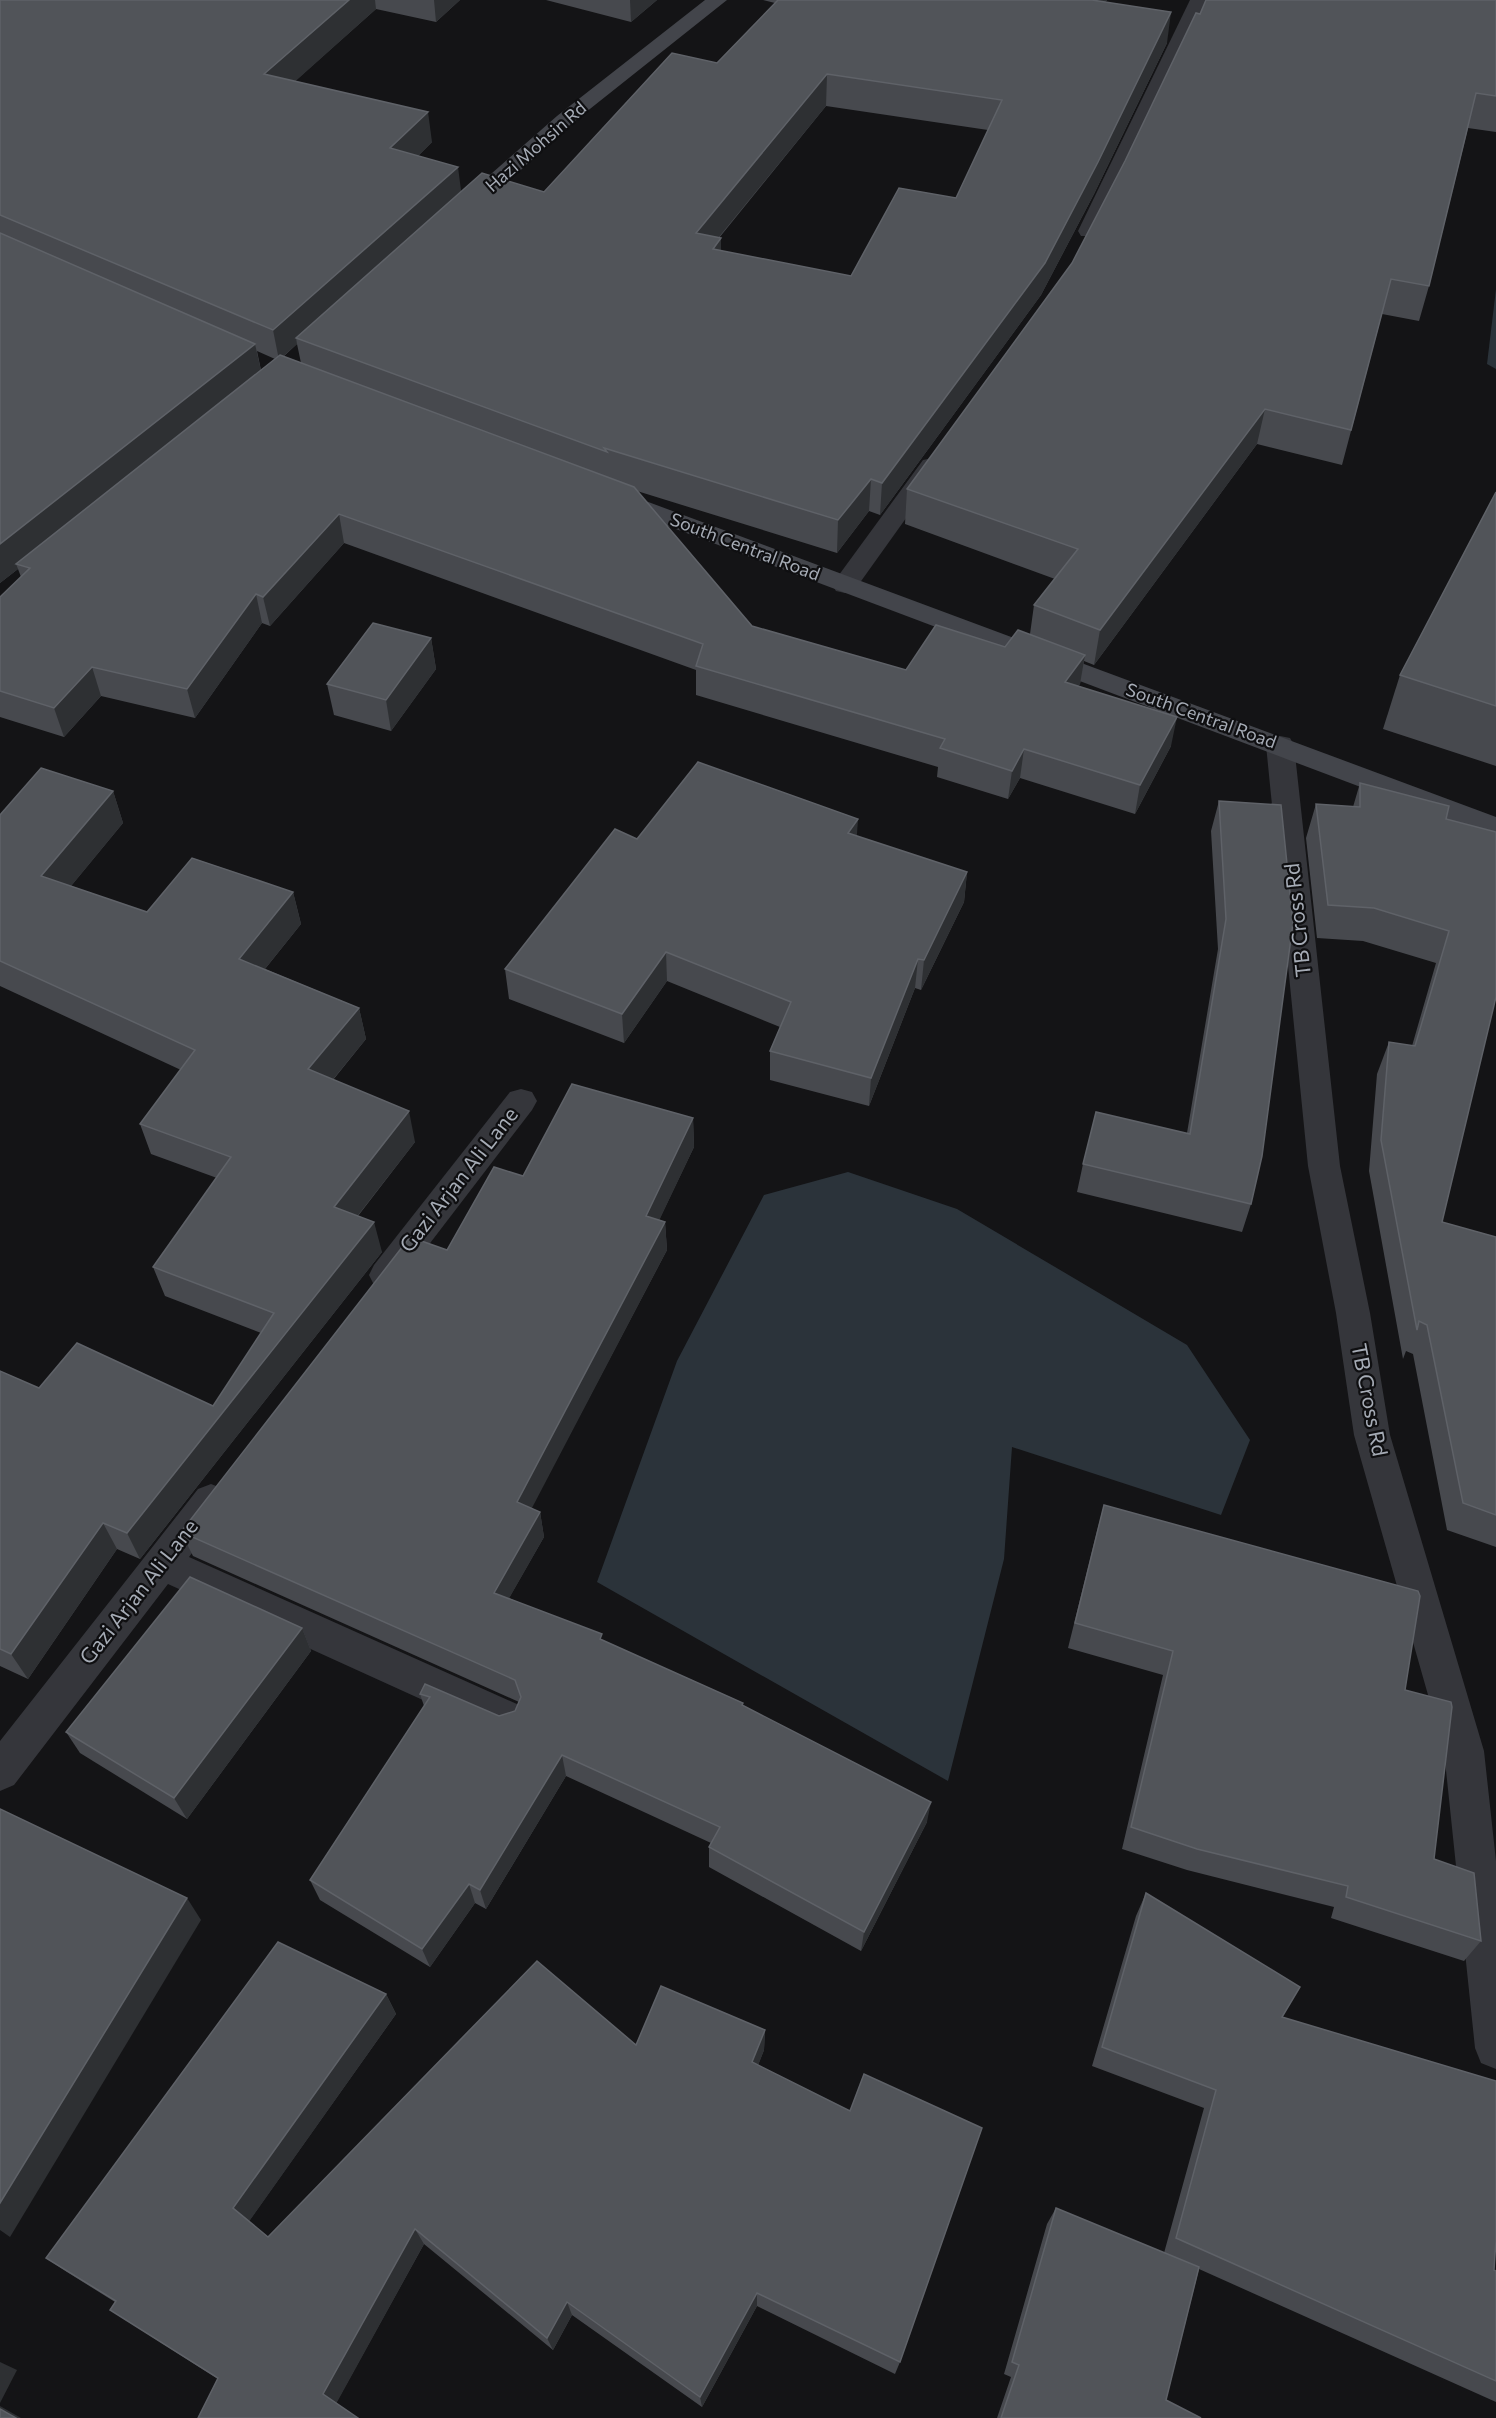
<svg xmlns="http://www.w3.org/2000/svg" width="1496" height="2418" font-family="Commissioner,sans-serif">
	<rect width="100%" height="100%" fill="#141416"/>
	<g fill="#2b333a">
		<path d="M1496 289V369L1487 364Z"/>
		<path d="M848 1172 957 1209 1187 1345 1250 1440 1221 1515 1012 1447 1004 1559 948 1781 597 1582 677 1361 764 1195Z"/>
	</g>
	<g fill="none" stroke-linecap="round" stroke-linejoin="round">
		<g fill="#35363b" fill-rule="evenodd">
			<path d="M1190 0H1210L1100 231 1097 236H1081L1078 231Z"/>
			<path d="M932 458 941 460 944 465 854 591 845 593 836 591 832 585 836 579 923 460Z"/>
			<path d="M1280 736 1290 738 1294 745 1340 1166 1370 1313 1390 1435 1484 1751 1496 1861V2069L1481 2063 1475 2048 1444 1751 1354 1435 1336 1313 1308 1166 1266 745 1270 738Z"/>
			<path d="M521 1089 532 1092 537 1101 532 1110 398 1285 386 1289 374 1285 369 1275 374 1265 510 1092Z"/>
			<path d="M211 1484 224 1489 229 1500 224 1511 189 1557 519 1705 524 1718 519 1731 505 1736 491 1731 168 1584 14 1785 0 1791V1741L198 1489Z"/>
		</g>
		<g fill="#43454b" fill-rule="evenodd">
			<path d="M705 0H727L571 124 474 213H458L455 208 458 203 557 116Z"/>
			<path d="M616 490 1496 817V838L607 503 604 498 607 493Z"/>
		</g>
	</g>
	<g fill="#47494e" fill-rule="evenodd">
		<path d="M0 0H460L436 22 376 9 295 81 432 142 418 156 461 191 544 192 717 63 775 3 763 0H1107L1105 2 1167 43 1094 194 1041 295 880 515 869 511 837 553 637 491 752 626 906 670 1005 647 1030 634 1034 605 1055 579 905 524 907 489 1072 263 1125 161 1200 14 1496 0V132L1468 128 1429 286 1419 321 1382 314 1342 465 1257 444 1094 665 1084 661 1080 684 1078 686 1171 746 1135 814 1020 778 1008 799 937 777 938 767 696 695V670L344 543 270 626 262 623 195 718 101 696 64 737 0 717V597L21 577 18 569 0 583ZM826 106 988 130 956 198 851 276 721 251V238H719ZM297 344 301 363 283 357ZM257 351 275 359 261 370Z"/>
		<path d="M546 0H657L631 22Z"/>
		<path d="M1496 492V766L1383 729 1400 675Z"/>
		<path d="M431 638 436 669 391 731 334 715 327 684Z"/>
		<path d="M1360 783 1446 819 1496 832 1442 1222 1496 1237V1547L1447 1530 1413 1354 1406 1351 1403 1359 1369 1171 1377 1074 1389 1042 1412 1046 1436 963 1363 941 1317 938 1306 838 1316 804 1353 807Z"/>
		<path d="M113 791 123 823 71 886 147 912 293 892 301 924 265 969 359 1008 366 1039 333 1080 415 1142 358 1216 382 1252 140 1559 117 1549 28 1679 0 1666V1371L39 1388 213 1406 261 1333 165 1296 153 1267 217 1178 151 1154 140 1124 181 1070 0 986V815Z"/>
		<path d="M1219 801 1251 1204 1242 1232 1077 1192 1083 1164 1187 1133 1218 949 1211 831Z"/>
		<path d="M857 836 967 872 964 902 921 990 915 988 869 1106 770 1080V1051L780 1027 667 981 624 1043 509 999 505 969 637 839Z"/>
		<path d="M693 1118 694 1147 659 1220 665 1222 667 1250 531 1508 540 1512 544 1537 509 1598 743 1703V1706L927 1822 861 1951 709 1867V1847L711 1843 566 1776 486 1909 475 1903 430 1967 320 1900 310 1880 424 1706 420 1694 499 1716 515 1711 519 1702 193 1556 181 1532 447 1250 523 1176Z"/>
		<path d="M1104 1505 1405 1690 1434 1859 1481 1941 1464 1961 1331 1918 1334 1907 1187 1870 1122 1849 1163 1675 1068 1648 1097 1531Z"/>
		<path d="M302 1628 311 1651 187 1819 80 1753 66 1732Z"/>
		<path d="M1146 1893 1282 2017 1494 2270 1496 2271V2402L1199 2269 1166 2400 1201 2418H997L1011 2377 1004 2374 1047 2224 1056 2208 1164 2253 1204 2108 1092 2066 1136 1916Z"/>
		<path d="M386 1994 396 2014 249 2221 268 2237 636 2045 765 2030 764 2050 758 2065 900 2362 895 2374 757 2306 702 2407 572 2315 553 2350 424 2244 336 2403 218 2379 110 2310 115 2302 67 2272 46 2258Z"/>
	</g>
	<g fill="#2e3033">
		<path d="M349 0H375L376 9 270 104 264 74Z"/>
		<path d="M434 0H460L436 22Z"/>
		<path d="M630 0H657L631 22Z"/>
		<path d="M1092 0H1107L1088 31Z"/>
		<path d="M1171 12 1167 43 1094 194 1041 295 880 515 882 483Z"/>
		<path d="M827 74 826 106 696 265V233Z"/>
		<path d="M428 112 432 142 395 178 390 148Z"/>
		<path d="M458 167 462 198 296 338 297 344 279 360 273 330Z"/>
		<path d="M721 238V270L713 249Z"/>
		<path d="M255 344 262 375 16 564 18 569 0 583V544Z"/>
		<path d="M1265 409 1257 444 1094 665 1100 630Z"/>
		<path d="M871 479 869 511 837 553 838 520Z"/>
		<path d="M339 514 344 543 270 626 263 597Z"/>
		<path d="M256 594 262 623 195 718 187 689Z"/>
		<path d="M431 638 436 669 391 731 386 700Z"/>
		<path d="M1085 655 1080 684 1060 711 1065 682Z"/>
		<path d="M92 667 101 696 64 737 54 708Z"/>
		<path d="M1177 717 1171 746 1135 814 1140 785Z"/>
		<path d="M1024 749 1020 778 1008 799 1012 771Z"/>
		<path d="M113 791 123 823 53 908 41 876Z"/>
		<path d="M858 819 856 849 848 833Z"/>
		<path d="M967 872 964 902 921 990 924 960Z"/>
		<path d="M293 892 301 924 248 990 239 959Z"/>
		<path d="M666 952 667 981 624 1043 622 1014Z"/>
		<path d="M918 959 915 988 869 1106 871 1078Z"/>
		<path d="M359 1008 366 1039 316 1100 308 1069Z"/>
		<path d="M409 1111 415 1142 341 1237 334 1207Z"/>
		<path d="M693 1118 694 1147 648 1244 646 1216Z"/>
		<path d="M374 1222 382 1252 140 1559 127 1533Z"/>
		<path d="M665 1222 667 1250 522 1527 517 1502Z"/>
		<path d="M540 1512 544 1537 499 1616 494 1593Z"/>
		<path d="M103 1523 117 1549 28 1679 11 1654Z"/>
		<path d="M302 1628 311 1651 187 1819 174 1798Z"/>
		<path d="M562 1755 566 1776 486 1909 480 1890Z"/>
		<path d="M931 1802 927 1822 861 1951 864 1932Z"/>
		<path d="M469 1884 475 1903 430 1967 422 1949Z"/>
		<path d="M187 1898 201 1920 10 2237 0 2230V2203Z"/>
		<path d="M386 1994 396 2014 248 2223 233 2208Z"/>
		<path d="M765 2030 764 2050 752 2081V2062Z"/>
		<path d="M415 2229 424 2244 336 2404 323 2394Z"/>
		<path d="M757 2293V2306L702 2407 700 2397Z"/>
		<path d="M567 2302 572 2315 553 2350 547 2338Z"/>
		<path d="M0 2362 17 2370 0 2403Z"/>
		<path d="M0 2406 21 2418H16L0 2409Z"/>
	</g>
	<g fill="#515459" stroke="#5f6268" stroke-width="1.5" fill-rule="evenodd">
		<path d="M0 0H349L264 74 428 112 390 148 458 167 273 330 0 215Z"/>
		<path d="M778 0H1092L1171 12 1098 162 1045 263 882 483 871 479 838 520 604 448 607 452 296 338 482 173 544 192 672 53 717 63ZM827 74 1002 100 956 198 899 188 851 276 713 249 721 238 696 233Z"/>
		<path d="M1206 0H1496V96L1476 93 1429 286 1391 279 1351 430 1265 409 1100 630 1034 605 1078 549 907 489 1072 263 1125 161 1196 13 1200 14Z"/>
		<path d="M0 233 255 344 0 544Z"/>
		<path d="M280 355 634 487 752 626 906 670 936 625 1005 647 1018 630 1085 655 1065 682 1177 717 1140 785 1024 749 1012 771 940 748 945 739 696 666 703 644 339 514 263 597 256 594 187 689 92 667 54 708 0 691V597L30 568 16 564Z"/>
		<path d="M1496 492V706L1400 675Z"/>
		<path d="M373 623 431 638 386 700 327 684Z"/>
		<path d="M698 762 858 819 848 833 967 872 924 960 918 959 871 1078 770 1051 791 1002 666 952 622 1014 505 969 615 829 637 839Z"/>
		<path d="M41 768 113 791 41 876 147 912 192 858 293 892 239 959 359 1008 308 1069 409 1111 334 1207 374 1222 127 1533 103 1523 11 1654 0 1649V1371L39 1388 77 1343 213 1406 274 1313 153 1267 231 1157 140 1124 195 1050 0 961V815Z"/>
		<path d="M1360 783 1449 806 1446 819 1496 832V997L1442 1222 1496 1237V1515L1463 1503 1427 1325 1419 1321 1417 1330 1381 1140 1389 1042 1415 1046 1449 931 1374 908 1328 905 1316 804 1360 807Z"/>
		<path d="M1219 801 1281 805 1293 923 1262 1156 1251 1204 1083 1164 1096 1112 1190 1134 1226 919Z"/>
		<path d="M572 1084 693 1118 646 1216 665 1222 517 1502 540 1512 494 1593 602 1634 600 1639 743 1703 742 1705 931 1802 864 1932 709 1847 720 1827 562 1755 480 1890 469 1884 422 1949 310 1880 430 1697 420 1694 425 1684 499 1716 515 1711 521 1697 515 1680 181 1532 410 1237 447 1250 494 1167 523 1176Z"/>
		<path d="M1104 1505 1418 1591 1420 1596 1405 1690 1451 1702 1452 1707 1434 1859 1474 1873 1481 1941 1346 1897 1348 1886 1197 1849 1131 1827 1173 1651 1075 1623Z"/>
		<path d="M190 1577 302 1628 174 1798 66 1732Z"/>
		<path d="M0 1809 187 1898 0 2203Z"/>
		<path d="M1146 1893 1300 1987 1282 2017 1496 2081V2240L1494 2270 1496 2271V2381L1176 2238 1216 2090 1102 2047Z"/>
		<path d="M278 1942 386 1994 233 2208 268 2237 537 1961 636 2045 661 1986 765 2030 752 2062 850 2111 864 2074 982 2128 900 2362 757 2293 700 2397 567 2302 547 2338 415 2229 323 2394 358 2418H198L218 2378 110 2310 116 2301 46 2258Z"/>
		<path d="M1056 2208 1199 2267 1166 2400 1201 2418H1001L1019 2365 1012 2362Z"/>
		<path d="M0 2409 16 2418H0Z"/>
	</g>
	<g text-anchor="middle" stroke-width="4.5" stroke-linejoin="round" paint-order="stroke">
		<g font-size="18" fill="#a6acb6" stroke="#0f0f11">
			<text transform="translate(536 147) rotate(-41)" y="6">Hazi Mohsin Rd</text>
			<text transform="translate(745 547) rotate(21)" y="6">South Central Road</text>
			<text transform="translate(1201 716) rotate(20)" y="6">South Central Road</text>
		</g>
		<g font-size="21" fill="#a6acb6" stroke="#0f0f11">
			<text transform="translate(1298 920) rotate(-96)" y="7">TB Cross Rd</text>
			<text transform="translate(459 1180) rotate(-52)" y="7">Gazi Arjan Ali Lane</text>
			<text transform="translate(1369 1400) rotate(79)" y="7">TB Cross Rd</text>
			<text transform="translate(139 1592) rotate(-52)" y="7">Gazi Arjan Ali Lane</text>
		</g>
	</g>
</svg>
